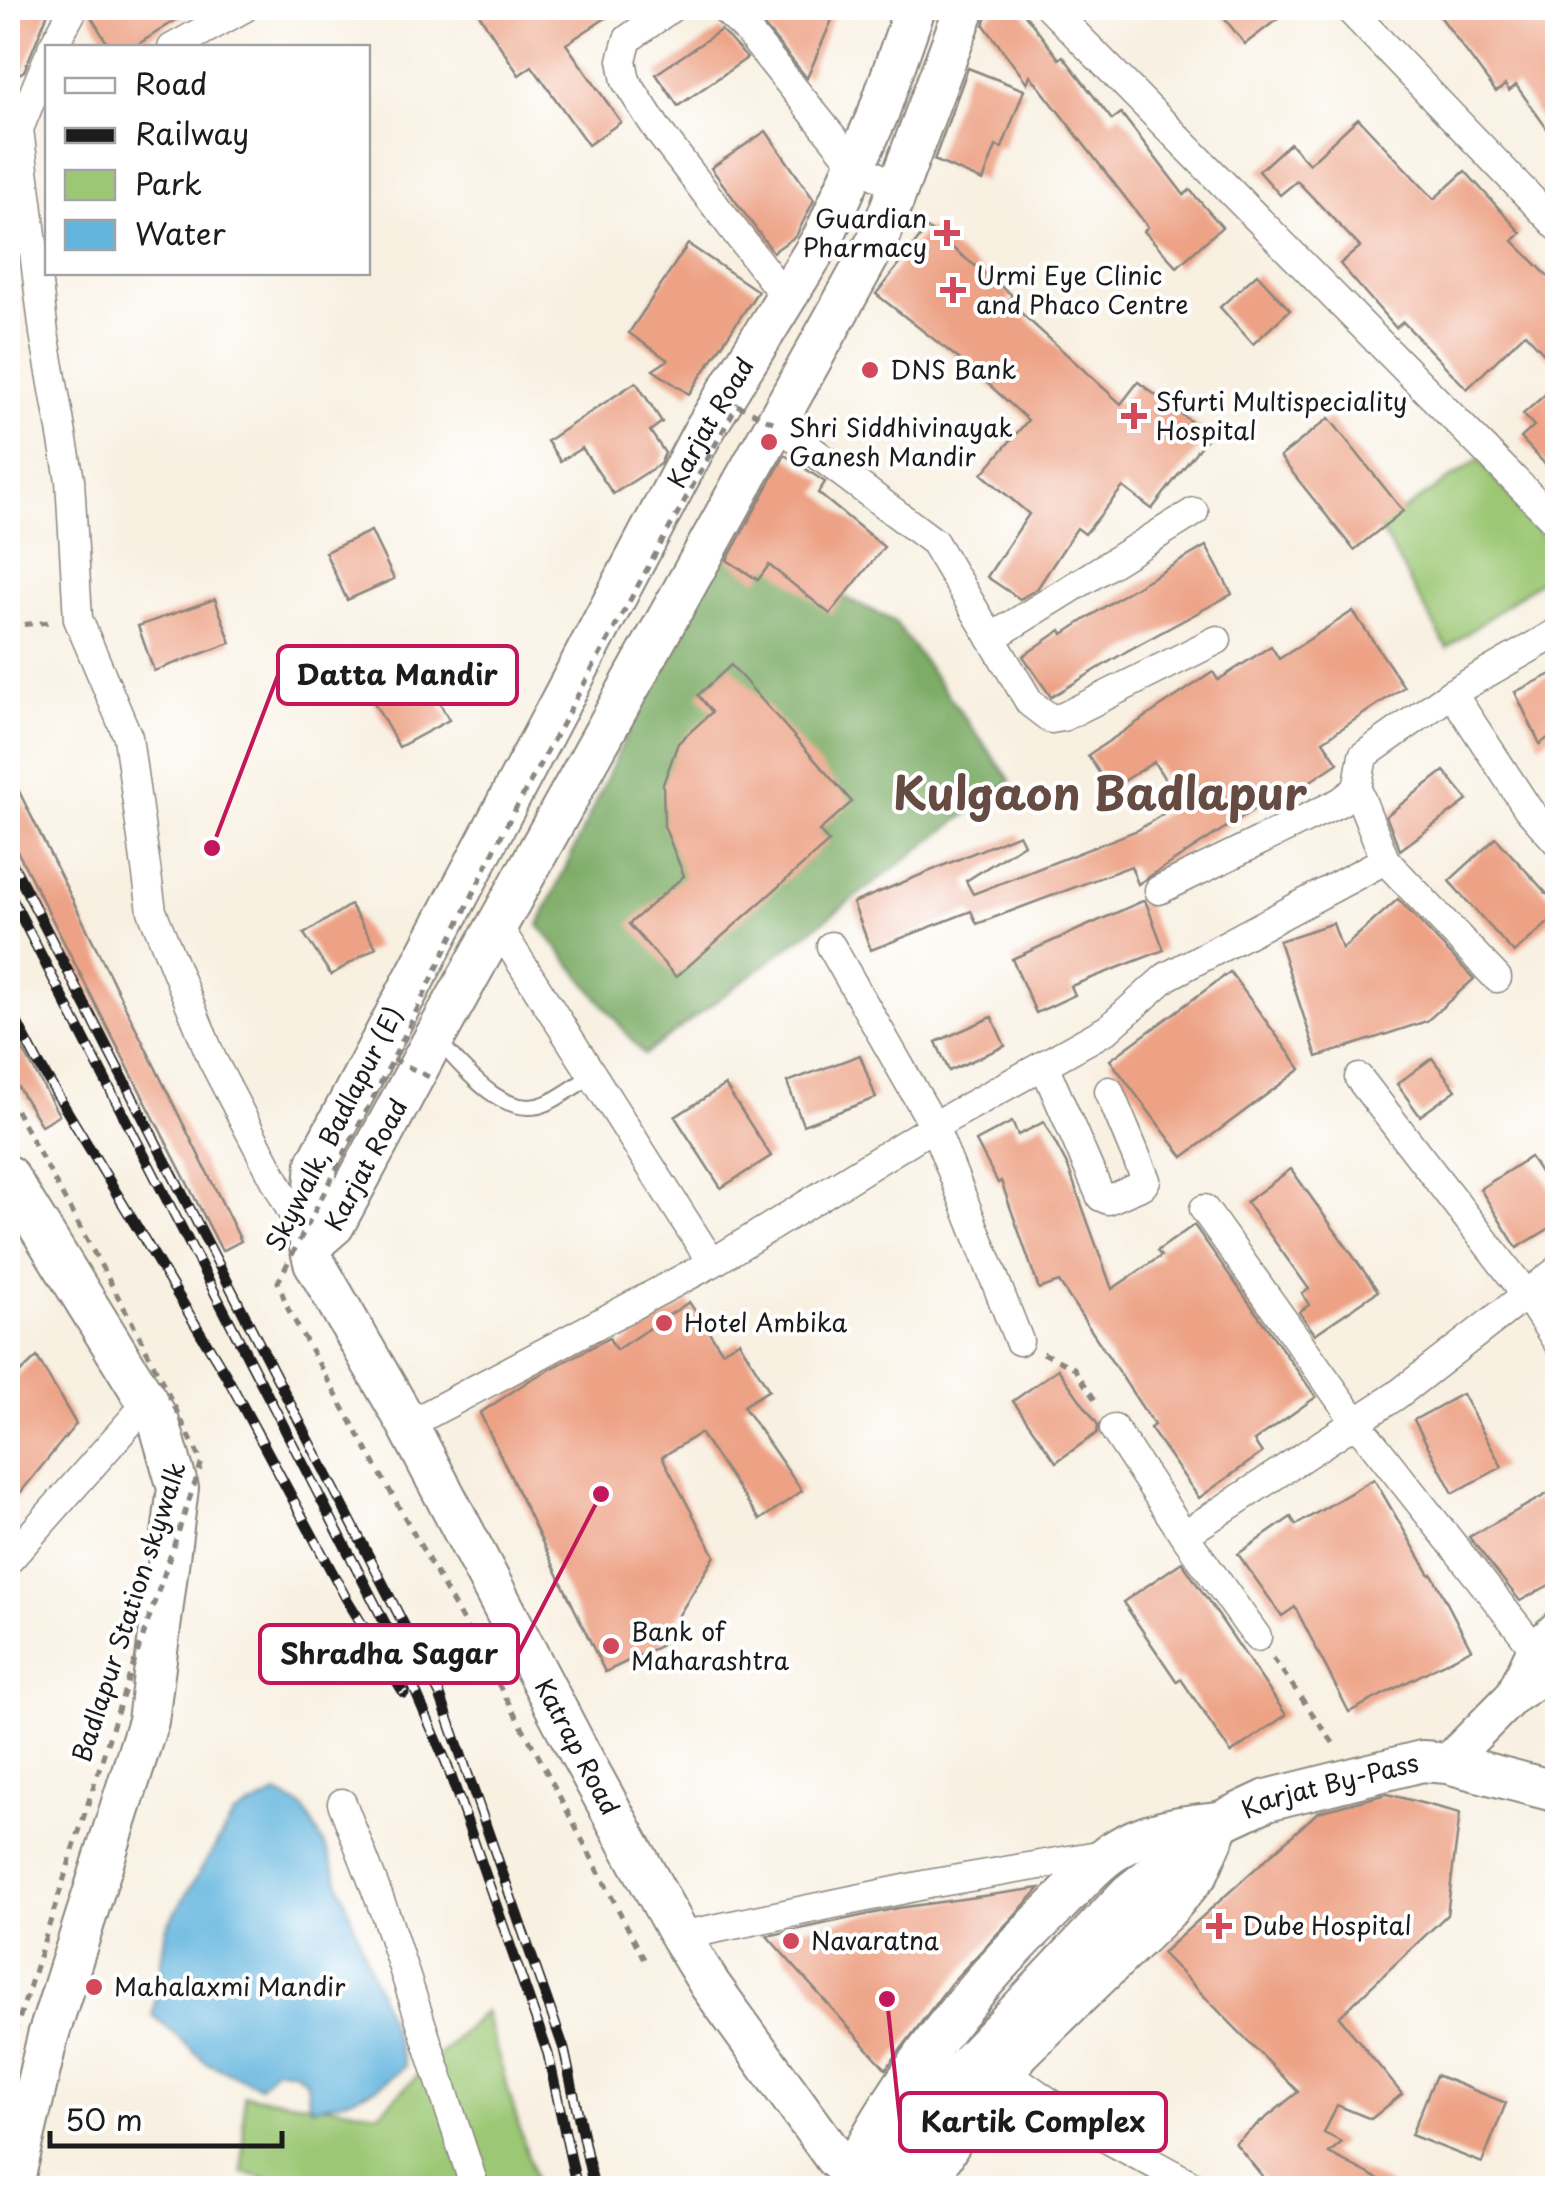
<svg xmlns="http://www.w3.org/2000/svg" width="1565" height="2196" font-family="'Playpen Sans',sans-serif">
	<rect width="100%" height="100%" fill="#fff"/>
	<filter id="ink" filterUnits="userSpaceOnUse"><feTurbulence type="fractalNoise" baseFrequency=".01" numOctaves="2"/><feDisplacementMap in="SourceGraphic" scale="20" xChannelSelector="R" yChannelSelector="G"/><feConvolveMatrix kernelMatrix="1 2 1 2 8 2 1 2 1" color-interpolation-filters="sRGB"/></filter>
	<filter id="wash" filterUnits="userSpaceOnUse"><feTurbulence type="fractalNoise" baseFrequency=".0048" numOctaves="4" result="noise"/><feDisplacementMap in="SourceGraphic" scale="40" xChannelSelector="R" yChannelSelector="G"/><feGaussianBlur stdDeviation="2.25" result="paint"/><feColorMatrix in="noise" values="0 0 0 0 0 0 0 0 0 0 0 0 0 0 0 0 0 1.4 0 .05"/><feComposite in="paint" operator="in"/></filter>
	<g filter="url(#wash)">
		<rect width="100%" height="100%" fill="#f8f0e1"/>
		<g fill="#9cc875" stroke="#5c7248" stroke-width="2.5">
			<path d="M1479 459 1557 554V568L1447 648 1379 527Z"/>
			<path d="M485 2011 537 2188H310L243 2173 244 2095 379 2113Z"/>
		</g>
		<path fill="#7dac66" stroke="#4c6441" stroke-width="2.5" d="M718 536 894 621 1011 781 644 1055 539 925Z"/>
		<path fill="#63b5de" stroke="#40687d" stroke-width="2.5" d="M277 1794 303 1807 328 1852 405 2066C376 2093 348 2102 310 2108L307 2082 294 2071 275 2068 260 2086 207 2063 153 2015 166 1928 234 1815Z"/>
		<g id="blocks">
			<g fill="#eda285">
				<path d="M8 8H50L24 71 8 80Z"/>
				<path d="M91 8H195L132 48H110L90 15Z"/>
				<path d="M475 8H621L566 44 621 122 588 145 532 66 519 75Z"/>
				<path d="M752 8H837L807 78 750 9Z"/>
				<path d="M998 8H1020L1059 59 1063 56 1112 120 1121 113 1184 195 1190 190 1222 227 1177 267 1144 231 1148 227 1030 75 1027 83 984 25 987 16Z"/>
				<path d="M1216 8H1292L1245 44Z"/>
				<path d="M1434 8H1558V144L1516 85 1509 91 1505 85 1496 92Z"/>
				<path d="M721 30 747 58 678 106 656 74Z"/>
				<path d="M968 68 1024 90 1002 148 996 146 983 181 934 160Z"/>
				<path d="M1358 118 1434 199 1465 171 1521 233 1513 241 1558 286V368L1525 333 1467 389 1403 322 1396 328 1340 264 1360 247 1297 181 1280 195 1259 171 1290 143 1309 164Z"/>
				<path d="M766 131 814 200 796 236 773 252 711 168Z"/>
				<path d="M927 228 1012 295 1008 301 1121 404 1138 382 1209 435 1152 509 1123 487 1085 534 1077 528 1037 589 1020 599 987 577 1029 514 982 474 1028 420 973 370 876 294Z"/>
				<path d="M688 244 758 291 689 394 653 370 668 360 629 333Z"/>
				<path d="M1257 274 1290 310 1253 344 1220 307Z"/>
				<path d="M636 382 662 422 650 431 665 453 660 464 613 494 582 448 560 461 547 441Z"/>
				<path d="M1558 383V478L1521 438 1534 426 1523 414Z"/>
				<path d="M1329 418 1403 511 1354 550 1280 457Z"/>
				<path d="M785 455 825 482 818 493 884 547 830 614 769 565 758 580 727 560Z"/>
				<path d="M371 531 394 579 347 600 325 552Z"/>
				<path d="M1206 546 1232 594 1127 651 1051 697 1023 656 1061 630 1063 634 1124 594Z"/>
				<path d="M215 599 231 643 154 671 138 626Z"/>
				<path d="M1353 611 1404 687 1323 741 1338 763 1277 803 1273 797 1138 884 1131 866 977 924 971 911 871 950 853 903 1019 834 1024 844 966 881 973 894 1138 830 1180 803 1154 762 1110 790 1088 755 1213 672 1218 680 1271 646 1279 659Z"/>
				<path d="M417 662 449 720 399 747 367 690Z"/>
				<path d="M731 665 852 802 819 831 829 842 676 977 629 924 684 876 664 826 663 784 678 743 712 712 698 695Z"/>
				<path d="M1558 671V730L1540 744 1515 692Z"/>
				<path d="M8 769 241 1241 222 1251 8 833Z"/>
				<path d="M1444 771 1468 800 1400 850 1386 816Z"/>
				<path d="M1496 838 1558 906V914L1514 953 1449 881Z"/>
				<path d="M1398 899 1474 979 1427 1021 1317 1057 1279 941 1333 923 1342 949Z"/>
				<path d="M1145 900 1164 950 1071 986 1075 995 1036 1013 1012 959Z"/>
				<path d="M350 905 376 947 331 975 304 934Z"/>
				<path d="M1230 972 1301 1069 1183 1157 1110 1060Z"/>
				<path d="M992 1017 1005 1046 949 1071 936 1042Z"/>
				<path d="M8 1023 59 1115 41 1125 8 1071Z"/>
				<path d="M860 1055 876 1098 803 1125 787 1082Z"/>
				<path d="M1432 1058 1456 1090 1420 1116 1397 1084Z"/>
				<path d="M725 1085 771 1156 721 1188 675 1117Z"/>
				<path d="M1012 1122 1018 1135 1044 1122 1068 1167 1112 1289 1161 1256 1157 1251 1194 1225 1316 1397 1254 1441 1262 1453 1199 1498 1150 1428 1154 1425 1059 1282 1039 1289 1001 1181 998 1183 976 1141Z"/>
				<path d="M1530 1157 1558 1199V1223L1517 1248 1480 1189Z"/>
				<path d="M1291 1169 1378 1291 1315 1334 1299 1312 1309 1305 1302 1293 1309 1289 1246 1202Z"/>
				<path d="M689 1302 722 1351 739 1341 769 1390 743 1406 802 1491 760 1520 700 1433 662 1457 715 1556 660 1646 605 1672 480 1413 530 1380 609 1338 616 1350Z"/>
				<path d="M37 1357 76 1424 8 1508V1384Z"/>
				<path d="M1058 1369 1098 1425 1097 1433 1056 1462 1013 1401Z"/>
				<path d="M1462 1394 1502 1467 1453 1493 1414 1420Z"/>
				<path d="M1374 1479 1430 1575 1432 1574 1471 1649 1349 1712 1295 1607 1282 1616 1238 1554 1291 1517 1296 1525Z"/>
				<path d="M1558 1488V1580L1520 1601 1469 1537Z"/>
				<path d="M1182 1562 1286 1715 1231 1753 1181 1679 1177 1682 1123 1602Z"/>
				<path d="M1387 1794 1460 1813 1447 1915 1339 2017 1402 2094 1371 2119 1337 2105 1324 2133 1342 2142 1329 2153 1396 2188H1272L1235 2143 1298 2092 1162 1953 1318 1812Z"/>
				<path d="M1040 1888 951 1983 886 2069 767 1936 898 1908Z"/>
				<path d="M1436 2075 1506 2103 1482 2163 1411 2135Z"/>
			</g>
		</g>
	</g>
	<g filter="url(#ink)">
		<use href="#blocks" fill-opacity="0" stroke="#8a867e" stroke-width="2.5"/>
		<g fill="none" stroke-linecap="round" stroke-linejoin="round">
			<g stroke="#8a867e" stroke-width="18">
				<path id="service" d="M439 1042C465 1069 505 1122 547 1103 563 1096 579 1083 594 1074"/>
			</g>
			<g stroke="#8a867e" stroke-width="31">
				<g id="minor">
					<path d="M671 8 628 39 622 60 626 81 659 132 786 298"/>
					<path d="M723 8 745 28 856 166 899 187"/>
					<path d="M1050 8 1558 524"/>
					<path d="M1348 8 1558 227"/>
					<path d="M52 48 74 8"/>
					<path d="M172 48 244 8"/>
					<path d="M48 58 19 129 44 333 70 480 78 619 128 737 152 911 212 1059 309 1245"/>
					<path d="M777 424 934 542 1030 703 1051 719 1063 717 1217 640"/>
					<path d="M991 638 1194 512"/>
					<path d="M1452 693 1528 809 1558 843"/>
					<path d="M1357 789 1385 860 1497 978"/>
					<path d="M1159 890 1340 802 1357 789 1363 756 1452 693 1558 632"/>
					<path d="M497 925 712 1263"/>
					<path d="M831 946 934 1126 1019 1341"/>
					<path d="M1044 1065 1101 1197 1108 1200 1143 1185 1146 1180 1109 1091"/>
					<path d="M1359 1078 1526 1294 1558 1343"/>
					<path d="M1204 1209 1356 1422 1535 1649"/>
					<path d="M408 1425 712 1263 934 1126 1108 1029 1166 977 1385 860"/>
					<path d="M1114 1429 1184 1535 1257 1637"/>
					<path d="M1184 1535 1397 1395 1558 1270"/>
					<path d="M8 1561 147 1403"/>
					<path d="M342 1803 386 1916 475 2188"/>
					<path d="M680 1936 929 1884 1110 1853"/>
					<path d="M1005 2071 1080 2124 1198 2188"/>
				</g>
			</g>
			<g stroke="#8a867e" stroke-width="39">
				<g id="tertiary">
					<path d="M1514 1694 1535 1649 1558 1628"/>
					<path d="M1447 1763 1514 1695 1558 1667"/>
				</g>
			</g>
			<g stroke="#8a867e" stroke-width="44">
				<g id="secondary">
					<path d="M8 1176 158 1419 178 1488 148 1721 48 2036 12 2188"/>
					<path id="s1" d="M310 1246 334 1225 430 1046 880 236 965 8"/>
					<path d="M852 2173C903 2073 975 1984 1056 1906 1073 1889 1091 1867 1111 1853 1145 1830 1181 1826 1220 1822"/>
					<path id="s2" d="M867 2188 835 2158 710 1985 680 1936 580 1754 408 1425 314 1262 310 1246 317 1163 703 432 824 236 878 114 915 8"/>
					<path id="s3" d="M891 2188 893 2176 928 2107 1129 1894 1220 1822 1267 1800 1422 1761 1447 1763 1558 1792"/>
					<path d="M924 2188 956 2133 1020 2052 1167 1910 1198 1873 1217 1830"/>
				</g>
			</g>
			<g stroke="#8a867e" stroke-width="5" stroke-dasharray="8 8" stroke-linecap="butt">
				<path d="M8 626 49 622"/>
				<path d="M1043 1353 1074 1368 1099 1406"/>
				<path d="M1273 1658 1336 1747"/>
			</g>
			<use href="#service" stroke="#fff" stroke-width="14"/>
			<use href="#minor" stroke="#fff" stroke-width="28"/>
			<use href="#tertiary" stroke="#fff" stroke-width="35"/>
			<use href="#secondary" stroke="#fff" stroke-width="40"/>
			<g stroke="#1c1c1c" stroke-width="11">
				<g id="rail">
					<path d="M8 855 440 1695 564 2049 594 2188"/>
					<path d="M8 891 391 1635 446 1762 548 2054 577 2188"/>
					<path d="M8 1005 37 1061 227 1377 346 1598 404 1693"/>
				</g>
			</g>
			<use href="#rail" stroke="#fff" stroke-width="8" stroke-dasharray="22" stroke-linecap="butt"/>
			<g stroke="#8a867e" stroke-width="5" stroke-dasharray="8 8" stroke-linecap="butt">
				<path d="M393 1059 431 1078"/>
				<path d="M8 1096 138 1333 202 1462 115 1719 8 2054"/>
				<path d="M644 1959 539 1757 288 1309 278 1282 393 1059 505 828 737 405 777 424"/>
			</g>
		</g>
	</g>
	<g fill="#d1495b" stroke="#fff" stroke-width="4">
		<path d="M942 218h10v10h10v10h-10v10h-10v-10h-10v-10h10z"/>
		<path d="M948 275h10v10h10v10h-10v10h-10v-10h-10v-10h10z"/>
		<circle cx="870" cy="370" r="10"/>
		<path d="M1129 401h10v10h10v10h-10v10h-10v-10h-10v-10h10z"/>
		<circle cx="769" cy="442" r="10"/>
		<circle cx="664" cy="1323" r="10"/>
		<circle cx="611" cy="1646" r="10"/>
		<path d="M1214 1911h10v10h10v10h-10v10h-10v-10h-10v-10h10z"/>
		<circle cx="791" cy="1941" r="10"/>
		<circle cx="94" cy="1987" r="10"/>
	</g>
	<g text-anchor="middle" stroke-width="8" stroke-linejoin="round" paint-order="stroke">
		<g font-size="25" fill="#1c1c1c" stroke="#fff" text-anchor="start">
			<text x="927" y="228" text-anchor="end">Guardian<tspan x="927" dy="29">Pharmacy</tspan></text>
			<text x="976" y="285">Urmi Eye Clinic<tspan x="976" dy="29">and Phaco Centre</tspan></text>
			<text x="890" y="379">DNS Bank</text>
			<text x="1156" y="411">Sfurti Multispeciality<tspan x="1156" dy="29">Hospital</tspan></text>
			<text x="789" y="437">Shri Siddhivinayak<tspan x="789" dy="29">Ganesh Mandir</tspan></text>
			<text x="684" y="1332">Hotel Ambika</text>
			<text x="631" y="1641">Bank of<tspan x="631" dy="29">Maharashtra</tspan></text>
			<text x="1242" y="1935">Dube Hospital</text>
			<text x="811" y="1950">Navaratna</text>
			<text x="114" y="1996">Mahalaxmi Mandir</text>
		</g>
		<g font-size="25" fill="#1c1c1c" stroke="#fff">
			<text dy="9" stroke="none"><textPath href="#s2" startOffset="2020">Karjat Road</textPath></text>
			<text transform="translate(334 1129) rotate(-63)" y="9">Skywalk, Badlapur (E)</text>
			<text dy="9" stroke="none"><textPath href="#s1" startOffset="100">Karjat Road</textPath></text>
			<text transform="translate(129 1612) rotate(-72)" y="9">Badlapur Station skywalk</text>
			<text transform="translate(577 1747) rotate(62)" y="9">Katrap Road</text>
			<text dy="9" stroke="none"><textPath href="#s3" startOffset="615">Karjat By-Pass</textPath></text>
		</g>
		<g font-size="45" font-weight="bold" fill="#654b41" stroke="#fff">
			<text x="1100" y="810">Kulgaon Badlapur</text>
		</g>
	</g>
	<path fill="none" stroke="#c2185b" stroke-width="4" d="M212 848L278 675M601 1494L518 1654M887 1999L900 2122"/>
	<g fill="#c2185b" stroke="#fff" stroke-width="4">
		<circle cx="212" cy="848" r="10"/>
		<circle cx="601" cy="1494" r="10"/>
		<circle cx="887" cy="1999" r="10"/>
	</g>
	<g fill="#fff" stroke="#c2185b" stroke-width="4">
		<rect x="278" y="646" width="239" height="58" rx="10"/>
		<rect x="260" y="1625" width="258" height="58" rx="10"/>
		<rect x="900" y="2093" width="266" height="58" rx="10"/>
	</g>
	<g font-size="28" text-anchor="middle" font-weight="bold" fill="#1c1c1c">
		<text x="397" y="685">Datta Mandir</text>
		<text x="389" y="1664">Shradha Sagar</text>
		<text x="1033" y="2132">Kartik Complex</text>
	</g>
	<rect width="1565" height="2196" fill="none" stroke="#fff" stroke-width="40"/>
	<rect x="45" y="45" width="325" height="230" fill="#ffffff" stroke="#a4a4a4" stroke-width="2.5"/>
	<rect x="65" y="78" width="50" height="15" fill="#ffffff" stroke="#a4a4a4" stroke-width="2.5"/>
	<text x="135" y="95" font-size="30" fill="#1c1c1c">Road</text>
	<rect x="65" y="128" width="50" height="15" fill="#1c1c1c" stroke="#a4a4a4" stroke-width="2.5"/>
	<text x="135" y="145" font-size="30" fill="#1c1c1c">Railway</text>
	<rect x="65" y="170" width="50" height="30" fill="#9cc875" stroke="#a4a4a4" stroke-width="2.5"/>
	<text x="135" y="195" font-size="30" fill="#1c1c1c">Park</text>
	<rect x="65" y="220" width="50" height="30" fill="#63b5de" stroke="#a4a4a4" stroke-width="2.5"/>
	<text x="135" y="245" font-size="30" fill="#1c1c1c">Water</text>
	<path d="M50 2131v15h232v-15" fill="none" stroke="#1c1c1c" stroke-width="5"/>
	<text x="65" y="2131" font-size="30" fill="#1c1c1c" stroke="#ffffff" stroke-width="8" paint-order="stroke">50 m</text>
</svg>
